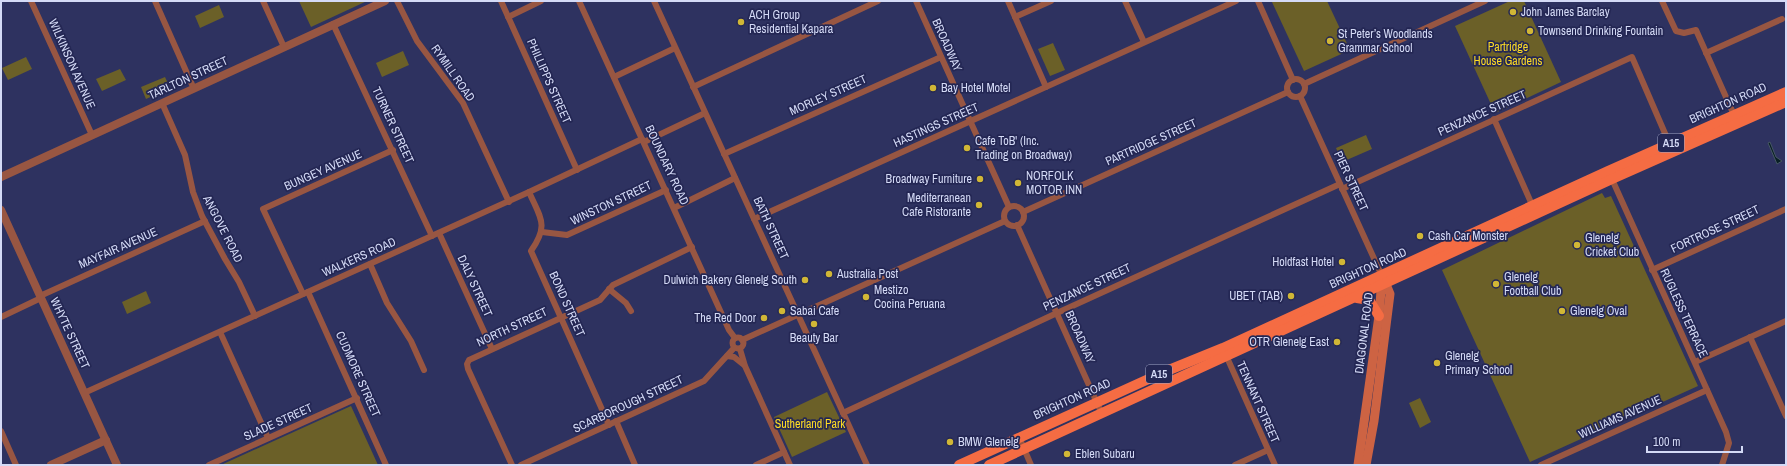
<svg xmlns="http://www.w3.org/2000/svg" width="1787" height="466" font-family="'Archivo Narrow',sans-serif">
	<rect width="100%" height="100%" fill="#2e3260"/>
	<g fill="#6b6028">
		<path d="M299 1H367L311 27Z"/>
		<path d="M1275 1H1327L1350 50 1304 71 1272 2Z"/>
		<path d="M1510 1H1524L1561 82 1495 113 1455 26Z"/>
		<path d="M219 5 224 17 200 28 195 16Z"/>
		<path d="M1053 43 1065 70 1050 76 1038 49Z"/>
		<path d="M403 51 409 65 382 77 376 63Z"/>
		<path d="M26 57 32 69 8 80 2 68Z"/>
		<path d="M120 69 126 80 102 91 96 79Z"/>
		<path d="M165 77 170 88 146 99 141 87Z"/>
		<path d="M1366 135 1372 149 1342 162 1336 148Z"/>
		<path d="M1602 193 1605 198 1611 196 1698 386 1530 462 1442 270Z"/>
		<path d="M146 291 151 303 127 314 122 302Z"/>
		<path d="M827 392 846 432 792 457 774 417Z"/>
		<path d="M1420 398 1431 422 1420 428 1409 403Z"/>
		<path d="M351 406 378 465H221Z"/>
	</g>
	<path fill="#091f25" stroke="#465764" d="M1770 142 1776 157 1782 161 1777 164 1768 143Z"/>
	<g fill="none" stroke-linecap="round" stroke-linejoin="round">
		<g stroke="#985642" stroke-width="6">
			<path d="M31 1 92 135"/>
			<path d="M155 1 194 89"/>
			<path d="M263 1 284 47"/>
			<path d="M397 1 417 41 463 103 509 202"/>
			<path d="M501 1 577 170"/>
			<path d="M579 1 729 330 735 338"/>
			<path d="M654 1 867 465"/>
			<path d="M916 1 1009 207"/>
			<path d="M1008 1 1046 87"/>
			<path d="M1125 1 1144 42"/>
			<path d="M1258 1 1293 80"/>
			<path d="M1662 1 1676 31 1684 33 1696 30 1734 115"/>
			<path d="M508 17 541 1"/>
			<path d="M1015 17 1051 1"/>
			<path d="M333 24 432 236"/>
			<path d="M1706 53 1782 19"/>
			<path d="M614 77 675 48"/>
			<circle cx="1296" cy="88" r="9"/>
			<path d="M1304 84 1485 1"/>
			<path d="M693 87 878 1"/>
			<path d="M1300 96 1382 276"/>
			<path d="M162 103 185 155 193 192 202 216 225 259 239 282 255 316"/>
			<path d="M1494 119 1533 207"/>
			<path d="M644 142 705 113"/>
			<path d="M724 154 941 57"/>
			<path d="M1611 177 1726 432 1729 443 1722 465"/>
			<path d="M1342 189 1632 57 1670 145"/>
			<path d="M529 192C541 219 549 225 531 251L609 425"/>
			<circle cx="1014" cy="216" r="10"/>
			<path d="M674 208 735 178"/>
			<path d="M1023 212 1288 92"/>
			<path d="M754 219 1236 1"/>
			<path d="M1017 225 1102 414"/>
			<path d="M542 232 567 235 666 190"/>
			<path d="M439 233 492 349"/>
			<path d="M370 264 387 303 411 341 424 370"/>
			<path d="M1652 270 1786 209"/>
			<path d="M609 289 626 303 631 311"/>
			<path d="M308 292 386 465"/>
			<path d="M303 294 263 209 393 150"/>
			<path d="M40 296 205 221"/>
			<path d="M1 317 41 298"/>
			<path d="M220 332 268 438"/>
			<path d="M1750 337 1786 416"/>
			<circle cx="738" cy="343" r="5.5"/>
			<path d="M742 340 1005 221"/>
			<path d="M740 349 745 366 790 465"/>
			<path d="M1225 353 1275 465"/>
			<path d="M727 356 734 357 744 365"/>
			<path d="M1695 362 1786 321"/>
			<path d="M84 393 529 192 642 139"/>
			<path d="M843 413 1057 313 1340 184"/>
			<path d="M616 421 635 465"/>
			<path d="M1 431 16 465"/>
			<path d="M1019 437 1031 465"/>
			<path d="M209 465 357 398"/>
			<path d="M512 465 468 369 467 364 469 360 600 300 613 285 692 247"/>
			<path d="M521 465 704 381 734 348"/>
			<path d="M756 465 784 452"/>
			<path d="M1235 465 1268 450"/>
			<path d="M1541 465 1707 390"/>
		</g>
		<g stroke="#985642" stroke-width="8">
			<path d="M1 177 385 1"/>
			<path d="M1 210 117 465"/>
			<path d="M51 465 106 440"/>
		</g>
		<g stroke="#cd6343" stroke-width="9">
			<path d="M1358 465 1379 316 1382 278"/>
			<path d="M1366 465 1374 421 1390 294 1383 277"/>
		</g>
		<g stroke="#f56c43" stroke-width="10">
			<path d="M1357 298 1369 300 1379 316"/>
			<path d="M959 465 1164 372 1223 348 1608 171 1786 92"/>
			<path d="M989 465 1612 179 1786 102"/>
		</g>
	</g>
	<g fill="#d1b736" stroke="#242754" stroke-width="1.5">
		<circle cx="1513" cy="12" r="4"/>
		<circle cx="741" cy="22" r="4"/>
		<circle cx="1530" cy="31" r="4"/>
		<circle cx="1330" cy="41" r="4"/>
		<circle cx="933" cy="88" r="4"/>
		<circle cx="967" cy="148" r="4"/>
		<circle cx="980" cy="179" r="4"/>
		<circle cx="1018" cy="183" r="4"/>
		<circle cx="979" cy="205" r="4"/>
		<circle cx="1420" cy="236" r="4"/>
		<circle cx="1577" cy="245" r="4"/>
		<circle cx="1342" cy="262" r="4"/>
		<circle cx="829" cy="274" r="4"/>
		<circle cx="805" cy="280" r="4"/>
		<circle cx="1496" cy="284" r="4"/>
		<circle cx="1291" cy="296" r="4"/>
		<circle cx="866" cy="297" r="4"/>
		<circle cx="782" cy="311" r="4"/>
		<circle cx="1562" cy="311" r="4"/>
		<circle cx="764" cy="318" r="4"/>
		<circle cx="814" cy="324" r="4"/>
		<circle cx="1337" cy="342" r="4"/>
		<circle cx="1437" cy="363" r="4"/>
		<circle cx="950" cy="442" r="4"/>
		<circle cx="1067" cy="454" r="4"/>
	</g>
	<g text-anchor="middle" stroke-width="3.5" stroke-linejoin="round" paint-order="stroke">
		<g fill="#242754" stroke="#9fa4c5" stroke-width="1">
			<rect x="1658" y="134" width="26" height="18" rx="3"/>
			<rect x="1146" y="365" width="26" height="18" rx="3"/>
		</g>
		<g font-size="11" font-weight="bold" fill="#d4daf6">
			<text x="1671" y="147">A15</text>
			<text x="1159" y="378">A15</text>
		</g>
		<g font-size="12" fill="#d4daf6" stroke="#242754" text-anchor="start">
			<text x="1521" y="16">John James Barclay</text>
			<text x="749" y="19">ACH Group<tspan x="749" dy="14">Residential Kapara</tspan></text>
			<text x="1538" y="35">Townsend Drinking Fountain</text>
			<text x="1338" y="38">St Peter’s Woodlands<tspan x="1338" dy="14">Grammar School</tspan></text>
			<text x="941" y="92">Bay Hotel Motel</text>
			<text x="975" y="145">Cafe ToB' (Inc.<tspan x="975" dy="14">Trading on Broadway)</tspan></text>
			<text x="1026" y="180">NORFOLK<tspan x="1026" dy="14">MOTOR INN</tspan></text>
			<text x="972" y="183" text-anchor="end">Broadway Furniture</text>
			<text x="971" y="202" text-anchor="end">Mediterranean<tspan x="971" dy="14">Cafe Ristorante</tspan></text>
			<text x="1428" y="240">Cash Car Monster</text>
			<text x="1585" y="242">Glenelg<tspan x="1585" dy="14">Cricket Club</tspan></text>
			<text x="1334" y="266" text-anchor="end">Holdfast Hotel</text>
			<text x="837" y="278">Australia Post</text>
			<text x="1504" y="281">Glenelg<tspan x="1504" dy="14">Football Club</tspan></text>
			<text x="797" y="284" text-anchor="end">Dulwich Bakery Glenelg South</text>
			<text x="874" y="294">Mestizo<tspan x="874" dy="14">Cocina Peruana</tspan></text>
			<text x="1283" y="300" text-anchor="end">UBET (TAB)</text>
			<text x="790" y="315">Sabai Cafe</text>
			<text x="1570" y="315">Glenelg Oval</text>
			<text x="756" y="322" text-anchor="end">The Red Door</text>
			<text x="814" y="342" text-anchor="middle">Beauty Bar</text>
			<text x="1329" y="346" text-anchor="end">OTR Glenelg East</text>
			<text x="1445" y="360">Glenelg<tspan x="1445" dy="14">Primary School</tspan></text>
			<text x="958" y="446">BMW Glenelg</text>
			<text x="1075" y="458">Eblen Subaru</text>
		</g>
		<g font-size="12" fill="#d4daf6" stroke="#242754">
			<text transform="translate(947 45) rotate(66)" y="4">BROADWAY</text>
			<text transform="translate(72 64) rotate(66)" y="4">WILKINSON AVENUE</text>
			<text transform="translate(453 73) rotate(55)" y="4">RYMILL ROAD</text>
			<text transform="translate(188 78) rotate(-25)" y="4">TARLTON STREET</text>
			<text transform="translate(549 81) rotate(66)" y="4">PHILLIPPS STREET</text>
			<text transform="translate(828 95) rotate(-24)" y="4">MORLEY STREET</text>
			<text transform="translate(1728 103) rotate(-24)" y="4">BRIGHTON ROAD</text>
			<text transform="translate(1482 113) rotate(-24)" y="4">PENZANCE STREET</text>
			<text transform="translate(393 125) rotate(65)" y="4">TURNER STREET</text>
			<text transform="translate(936 125) rotate(-24)" y="4">HASTINGS STREET</text>
			<text transform="translate(1151 142) rotate(-24)" y="4">PARTRIDGE STREET</text>
			<text transform="translate(667 165) rotate(65)" y="4">BOUNDARY ROAD</text>
			<text transform="translate(323 170) rotate(-24)" y="4">BUNGEY AVENUE</text>
			<text transform="translate(1351 181) rotate(65)" y="4">PIER STREET</text>
			<text transform="translate(611 203) rotate(-25)" y="4">WINSTON STREET</text>
			<text transform="translate(771 228) rotate(65)" y="4">BATH STREET</text>
			<text transform="translate(223 229) rotate(63)" y="4">ANGOVE ROAD</text>
			<text transform="translate(1715 229) rotate(-25)" y="4">FORTROSE STREET</text>
			<text transform="translate(118 248) rotate(-24)" y="4">MAYFAIR AVENUE</text>
			<text transform="translate(359 257) rotate(-24)" y="4">WALKERS ROAD</text>
			<text transform="translate(1368 268) rotate(-24)" y="4">BRIGHTON ROAD</text>
			<text transform="translate(475 286) rotate(65)" y="4">DALY STREET</text>
			<text transform="translate(1087 287) rotate(-25)" y="4">PENZANCE STREET</text>
			<text transform="translate(567 304) rotate(66)" y="4">BOND STREET</text>
			<text transform="translate(1684 313) rotate(65)" y="4">RUGLESS TERRACE</text>
			<text transform="translate(512 327) rotate(-25)" y="4">NORTH STREET</text>
			<text transform="translate(70 333) rotate(65)" y="4">WHYTE STREET</text>
			<text transform="translate(1364 333) rotate(-83)" y="4">DIAGONAL ROAD</text>
			<text transform="translate(1080 337) rotate(66)" y="4">BROADWAY</text>
			<text transform="translate(358 374) rotate(66)" y="4">CUDMORE STREET</text>
			<text transform="translate(1072 399) rotate(-24)" y="4">BRIGHTON ROAD</text>
			<text transform="translate(1258 402) rotate(66)" y="4">TENNANT STREET</text>
			<text transform="translate(628 404) rotate(-25)" y="4">SCARBOROUGH STREET</text>
			<text transform="translate(1620 417) rotate(-24)" y="4">WILLIAMS AVENUE</text>
			<text transform="translate(278 422) rotate(-24)" y="4">SLADE STREET</text>
		</g>
		<g font-size="12" fill="#fedc24" stroke="#242754">
			<text x="1508" y="51">Partridge<tspan x="1508" dy="14">House Gardens</tspan></text>
			<text x="810" y="428">Sutherland Park</text>
		</g>
	</g>
	<rect width="1787" height="466" fill="none" stroke="#d4daf6" stroke-width="4"/>
	<path d="M1647 446v6h95v-6" fill="none" stroke="#d4daf6" stroke-width="2"/>
	<text x="1653" y="446" font-size="12" fill="#d4daf6" stroke="#242754" stroke-width="3" paint-order="stroke">100 m</text>
</svg>
